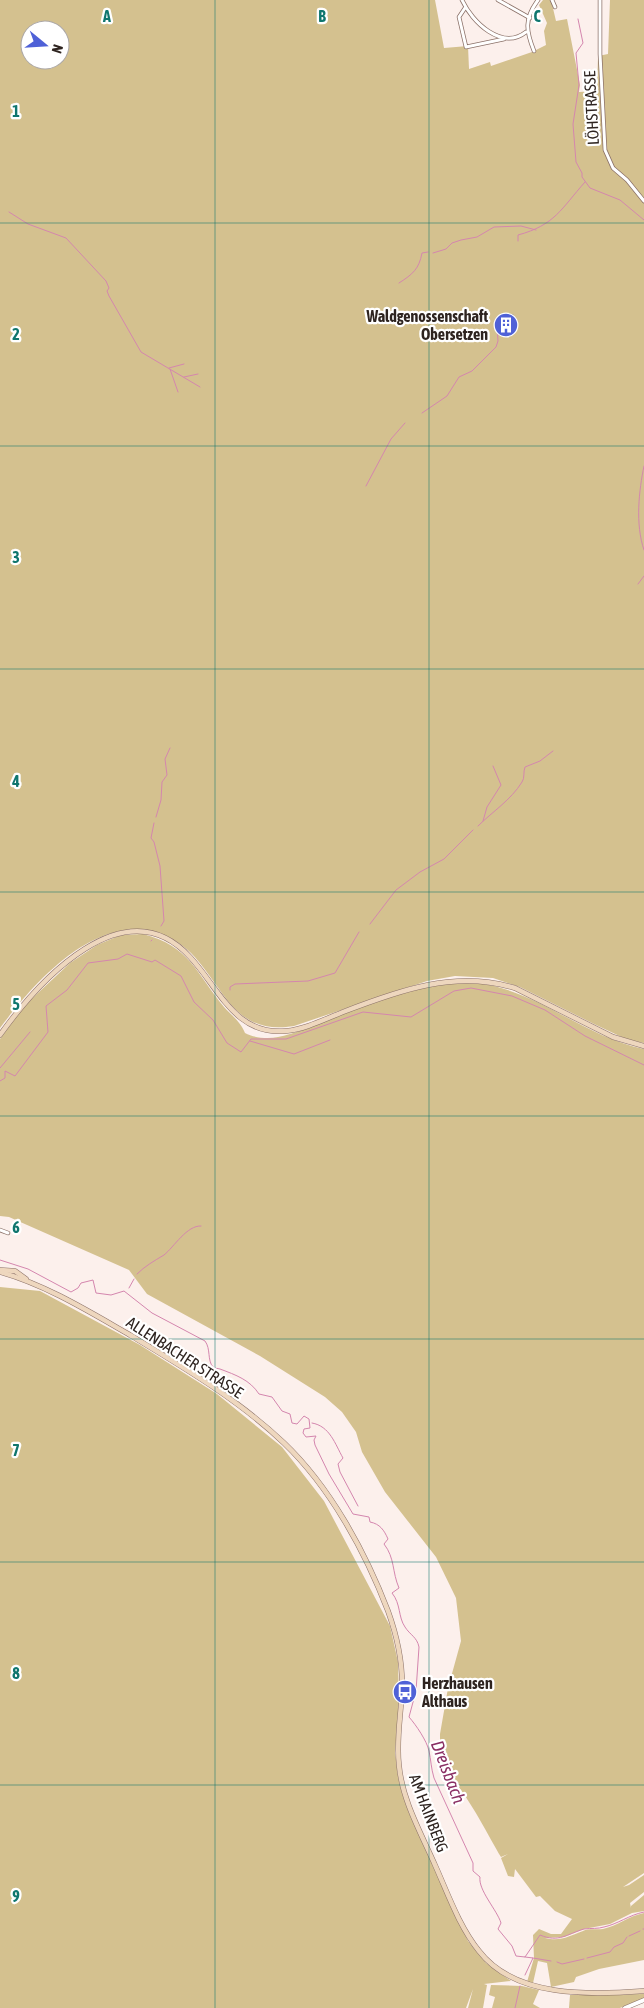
<svg xmlns="http://www.w3.org/2000/svg" width="644" height="2008" font-family="'Asap Condensed',sans-serif">
	<rect width="100%" height="100%" fill="#fcf0ec"/>
	<g fill="#d4c18f" fill-rule="evenodd">
		<path d="M0 0H435L444 48 468 46 469 69 490 62 491 66 532 52 546 45 544 31 547 23 539 5 543 0H551L556 21 567 19 580 85 579 92 597 91 598 56 608 54 610 0H644V1043L628 1040 594 1024 520 987 493 978 455 976 427 981 294 1026C234 1036 225 988 191 953 182 944 170 937 159 933 94 913 34 983 0 1028ZM30 30H60V60H30Z"/>
		<path d="M143 934C190 946 196 973 224 1007 232 1016 240 1021 245 1033 254 1038 268 1039 278 1037 294 1034 310 1027 325 1021 365 1006 406 987 449 983 523 975 575 1035 644 1049V1873L623 1887 629 1885 644 1875V1892L630 1903 631 1908V1906L644 1895V1911L632 1913 610 1924 584 1929 564 1937 545 1938C561 1942 569 1936 583 1931 589 1928 596 1930 603 1929 617 1926 629 1916 644 1913V1960L599 1969 576 1977 574 1982 551 1987 547 1963 538 1961 533 1983 527 1982 534 1958 533 1935 539 1929 551 1934H561L572 1919 555 1911 540 1896 536 1897 515 1869 514 1877 508 1876 501 1858 508 1854 501 1857C488 1836 461 1779 440 1770V1734L448 1688 461 1641 456 1598 436 1557 385 1492 362 1452 356 1432 342 1412 325 1397 260 1356 147 1294 129 1270 9 1217 0 1216V1039L23 1007 70 963 97 945 121 935Z"/>
		<path d="M0 1287 40 1291 140 1345 217 1394 282 1447 324 1501 390 1626 398 1662 399 1701 395 1753 399 1781 409 1813 468 1941 486 1963 511 1981 484 1984 487 1985 483 2008H468L473 1989 466 2008H0Z"/>
		<path d="M491 1985 522 1986 539 1990 533 2004 540 2008H492L495 1997 489 1995Z"/>
		<path d="M644 1994V1998L620 2008H569L570 1995Z"/>
	</g>
	<g fill="none" stroke-linecap="round" stroke-linejoin="round">
		<g stroke="#d486ae" stroke-width="1">
			<path d="M578 19 583 43 576 53 579 85 573 124 576 162 582 173V177L590 188 620 200 644 220"/>
			<path d="M9 212 28 224 66 238 106 281 109 288 107 291 109 296 141 352 200 387"/>
			<path d="M518 241V235C555 225 561 209 585 182"/>
			<path d="M433 253 446 249 452 243 461 240 477 237 494 227 521 226 536 230"/>
			<path d="M399 283C413 274 419 269 422 253L428 252"/>
			<path d="M169 368 184 364"/>
			<path d="M170 369 178 392"/>
			<path d="M184 377 198 374"/>
			<path d="M422 413 447 396 459 377 472 371 496 347 498 341 497 325"/>
			<path d="M644 466C639 490 635 524 644 550"/>
			<path d="M366 486 391 439 405 423"/>
			<path d="M638 584 644 576"/>
			<path d="M156 817 161 800 162 782 167 775 165 759 170 748"/>
			<path d="M483 821 487 807 501 785 493 766"/>
			<path d="M154 823 151 838 154 842 160 866 164 921 161 926"/>
			<path d="M478 826C492 812 511 800 522 782 525 778 523 772 525 767L540 761 553 751"/>
			<path d="M370 924 396 890 420 872 444 859 473 830"/>
			<path d="M151 941 152 940"/>
			<path d="M230 990V987L235 984 308 981 335 973 359 932"/>
			<path d="M250 1041 294 1054 330 1040"/>
			<path d="M0 1068 30 1032"/>
			<path d="M0 1081 5 1078V1071L15 1076 48 1032 46 1006 67 990 88 963 118 959 127 954 152 962 155 960 181 976 194 1002 213 1020 227 1043 241 1052 251 1039H286L363 1012 411 1017 454 991 471 988 512 996 545 1010 585 1036 644 1065"/>
			<path d="M0 1260 28 1269 71 1292 78 1288 81 1283 93 1280 96 1293 111 1295 124 1291 152 1313 205 1341C211 1349 207 1360 213 1367 216 1369 217 1368 220 1369 236 1375 250 1380 259 1394L272 1397 282 1411 290 1414 292 1423 297 1424 304 1416 309 1419 310 1428 304 1429 303 1433 306 1437 316 1436 314 1440 315 1445 329 1474 353 1514 369 1517 370 1522C380 1524 384 1530 388 1539L384 1544C395 1558 392 1572 399 1588L392 1593C401 1604 398 1617 405 1627 410 1635 417 1637 419 1647L416 1691 409 1717C416 1725 427 1741 429 1751 431 1760 431 1768 434 1778L473 1863V1871L480 1877C478 1890 497 1910 501 1923L498 1929 512 1946 516 1956 525 1957 540 1935C559 1943 567 1934 584 1929 591 1928 598 1929 604 1927 618 1924 629 1915 644 1912"/>
			<path d="M137 1274C145 1266 154 1261 164 1255 174 1247 187 1225 201 1226"/>
			<path d="M129 1288 134 1279"/>
			<path d="M312 1423C330 1426 335 1444 343 1458L338 1464 340 1472 358 1506"/>
			<path d="M643 1929H644"/>
			<path d="M629 1936 640 1931"/>
			<path d="M525 1957 533 1958 525 1975"/>
			<path d="M533 1958 551 1961"/>
			<path d="M587 1958 610 1952 614 1947 623 1943 627 1937"/>
			<path d="M557 1962 562 1964 584 1959"/>
			<path d="M515 2008 520 1986"/>
		</g>
		<g stroke="#8b7168" stroke-width="4.5">
			<g id="minor">
				<path d="M462 0C472 22 502 51 526 32"/>
				<path d="M498 0 530 18"/>
				<path d="M552 0 555 7"/>
				<path d="M600 0V54L605 150 613 168 627 180 644 201"/>
				<path d="M465 8 459 17 466 47 504 39"/>
				<path d="M534 51C526 31 524 19 538 0"/>
				<path d="M0 1230 8 1233"/>
			</g>
		</g>
		<g stroke="#8b7168" stroke-width="5">
			<path id="tertiary" d="M625 2008 644 2000"/>
		</g>
		<g stroke="#8b7168" stroke-width="5.5">
			<g id="secondary">
				<path d="M0 1035C38 982 124 885 190 957 219 988 235 1036 286 1031 306 1029 325 1019 343 1012 400 990 455 970 515 988L613 1037 644 1046"/>
				<path d="M0 1270 15 1271 26 1279"/>
				<path d="M0 1272C46 1285 88 1311 130 1335 183 1367 239 1400 284 1443 330 1487 365 1551 388 1611 397 1636 403 1662 402 1690 401 1715 396 1740 399 1765 402 1800 421 1833 435 1865 448 1894 459 1926 479 1951 515 1998 590 1995 644 1991"/>
			</g>
		</g>
		<use href="#minor" stroke="#fff" stroke-width="3"/>
		<use href="#tertiary" stroke="#fff" stroke-width="4"/>
		<use href="#secondary" stroke="#eed7be" stroke-width="4.5"/>
	</g>
	<path fill="none" stroke="#0f766e" stroke-width="1" stroke-opacity="0.55" d="M215 0V2008M429 0V2008M0 223H644M0 446H644M0 669H644M0 892H644M0 1116H644M0 1339H644M0 1562H644M0 1785H644"/>
	<defs>
		<g id="building-disc" transform="scale(1.25)"><circle r="9.5" fill="#4f61d7" stroke="#fff"/><path d="M-4-6H4V6H1V3H-1V6H-4ZM-2.5-4.3h1.7v1.8h-1.7ZM.8-4.3h1.7v1.8H.8ZM-2.5-1h1.7V.8h-1.7ZM.8-1h1.7V.8H.8Z" fill="#fff"/></g>
		<g id="bus-disc" transform="scale(1.25)"><circle r="9.5" fill="#4f61d7" stroke="#fff"/><path d="M-5-6H5V4H4V6H2V4H-2V6H-4V4H-5ZM-3.5-4V0h7V-4ZM-3.5 1.2v1.5H-2V1.2ZM2 1.2v1.5H3.5V1.2Z" fill="#fff"/></g>
	</defs>
	<g fill-rule="evenodd">
		<use href="#building-disc" x="506" y="325"/>
		<use href="#bus-disc" x="405" y="1692"/>
	</g>
	<g text-anchor="middle" stroke-width="4.5" stroke-linejoin="round" paint-order="stroke">
		<g font-size="16" fill="#2e2420" stroke="#fff">
			<text transform="translate(591 108) rotate(-93)" y="6">LÖHSTRASSE</text>
			<text transform="translate(185 1357) rotate(33)" y="6">ALLENBACHER STRASSE</text>
			<text transform="translate(429 1813) rotate(69)" y="6">AM HAINBERG</text>
		</g>
		<g font-size="16" font-weight="bold" fill="#2e2420" stroke="#fff" text-anchor="end">
			<text x="488" y="322">Waldgenossenschaft<tspan x="488" dy="18">Obersetzen</tspan></text>
			<text x="422" y="1689" text-anchor="start">Herzhausen<tspan x="422" dy="18">Althaus</tspan></text>
		</g>
		<g font-size="18" font-style="italic" fill="#892e63" stroke="#fff">
			<text transform="translate(448 1772) rotate(69)" y="6">Dreisbach</text>
		</g>
	</g>
	<g font-size="16" text-anchor="middle" font-weight="bold" fill="#0f766e" stroke="#fff" stroke-width="4.5" stroke-linejoin="round" paint-order="stroke">
		<text x="107" y="22">A</text>
		<text x="322" y="22">B</text>
		<text x="537" y="22">C</text>
		<text x="16" y="117">1</text>
		<text x="16" y="340">2</text>
		<text x="16" y="563">3</text>
		<text x="16" y="787">4</text>
		<text x="16" y="1010">5</text>
		<text x="16" y="1233">6</text>
		<text x="16" y="1456">7</text>
		<text x="16" y="1679">8</text>
		<text x="16" y="1902">9</text>
	</g>
	<g transform="translate(45 45) rotate(108)"><circle r="24" fill="#ffffff" stroke="#aba7a6"/>
	<path d="M0-4L9 19L0 12L-9 19Z" fill="#4f61d7"/>
	<text y="-8" font-size="14" font-weight="bold" text-anchor="middle" fill="#2e2420">N</text>
	</g>
</svg>
